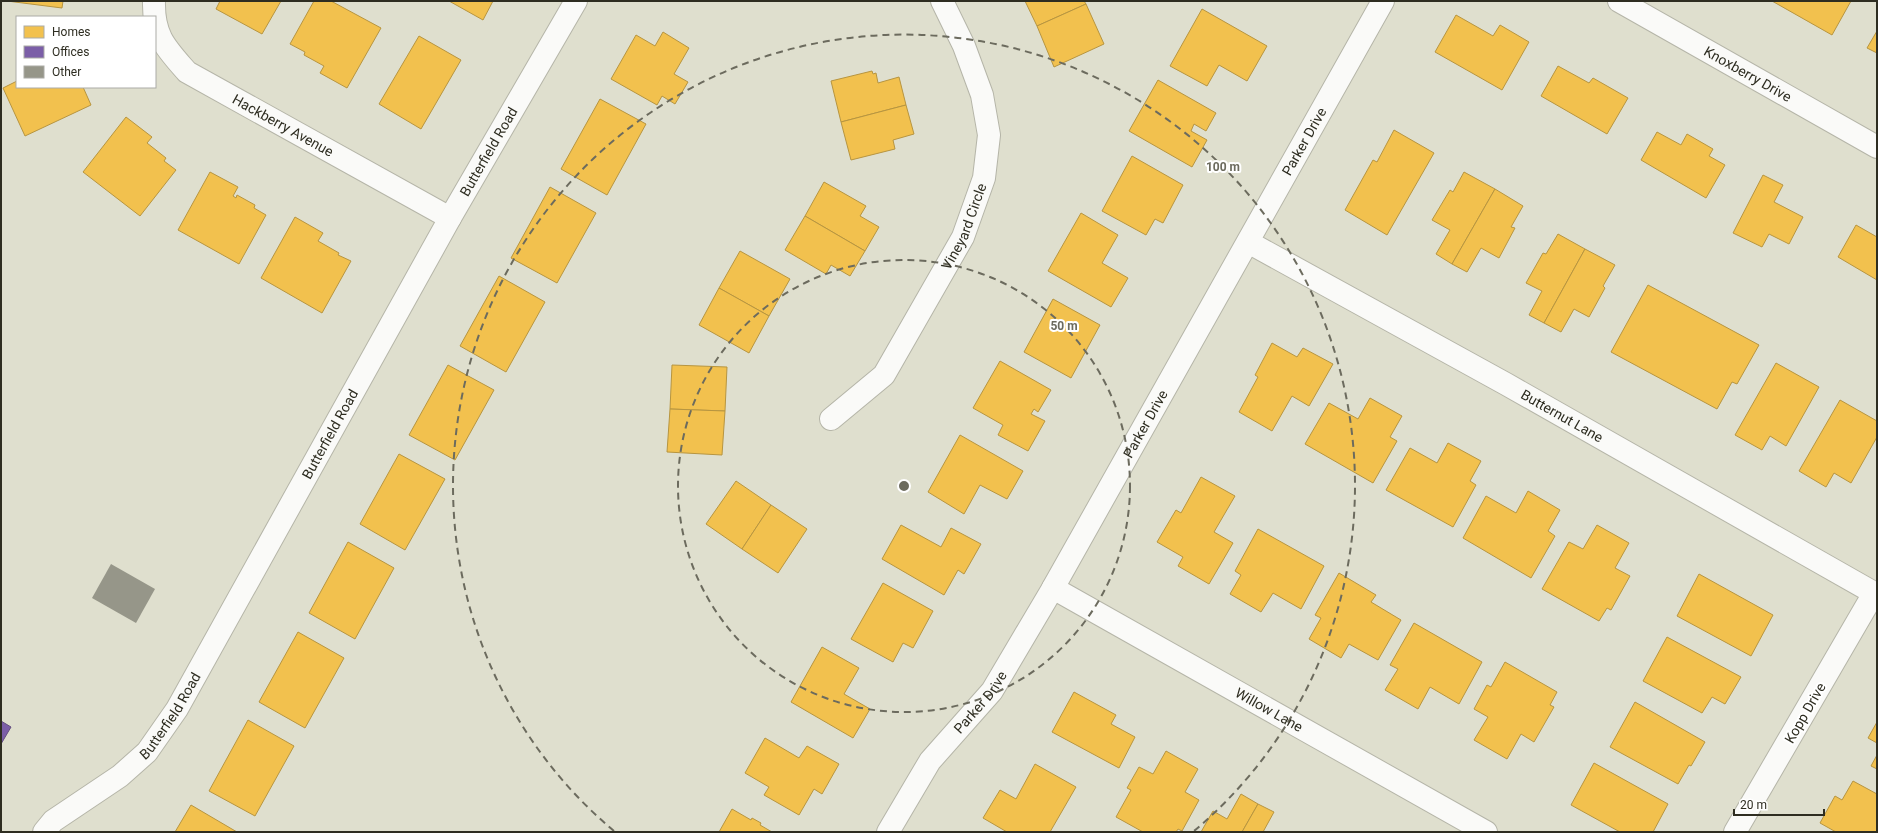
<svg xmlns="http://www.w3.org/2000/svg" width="1878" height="833" font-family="Roboto,sans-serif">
	<rect width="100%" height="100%" fill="#dfdfce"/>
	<g fill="#f2c14e" stroke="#b79540">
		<path d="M7 1H63L62 8Z"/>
		<path d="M220 1H281L262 34 216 9Z"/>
		<path d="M314 1H331L381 28 347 88 320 73 324 66 304 55 305 52 290 44Z"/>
		<path d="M449 1H493L483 20Z"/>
		<path d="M1025 1H1084L1086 4 1037 26Z"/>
		<path d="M1772 1H1851L1832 35Z"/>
		<path d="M1086 4 1104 44 1054 67 1037 26Z"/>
		<path d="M1202 9 1267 46 1247 81 1219 65 1207 86 1170 66Z"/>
		<path d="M1456 15 1493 36 1500 25 1529 42 1502 90 1435 52Z"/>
		<path d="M1877 31V53L1867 48Z"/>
		<path d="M663 32 689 48 674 74 688 82 675 104 662 96 657 105 611 79 636 35 655 46Z"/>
		<path d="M419 36 461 60 421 129 379 104Z"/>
		<path d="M1558 66 1589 83 1593 78 1628 98 1607 134 1541 96Z"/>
		<path d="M872 71 873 74 876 73 878 83 899 77 906 105 841 122 831 81Z"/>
		<path d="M1158 80 1216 113 1206 131 1194 124 1191 131 1207 140 1192 167 1129 131Z"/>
		<path d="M17 81V87H83L91 105 25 136 3 88Z"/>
		<path d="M600 99 646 124 607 195 561 169Z"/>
		<path d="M906 105 914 134 893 140 895 149 851 160 841 122Z"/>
		<path d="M126 117 152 137 147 143 166 158 164 161 176 170 140 216 83 172Z"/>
		<path d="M1394 130 1434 153 1387 235 1345 210 1373 160 1377 162Z"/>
		<path d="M1657 132 1681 145 1687 134 1713 149 1709 156 1725 165 1706 198 1641 160Z"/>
		<path d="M1132 156 1183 185 1163 223 1155 219 1146 235 1102 211Z"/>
		<path d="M210 172 238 187 233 196 236 198 237 195 255 205 254 208 266 215 239 264 178 230Z"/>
		<path d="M1464 172 1495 189 1452 264 1436 254 1450 230 1432 220 1450 190 1453 192Z"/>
		<path d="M1763 175 1783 185 1774 202 1803 217 1789 244 1769 234 1762 247 1733 233Z"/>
		<path d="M824 182 866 206 860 216 879 227 865 251 805 216Z"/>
		<path d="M550 187 596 213 557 283 511 258Z"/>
		<path d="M1495 189 1523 206 1511 227 1515 228 1499 258 1481 248 1467 272 1452 264Z"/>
		<path d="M1081 213 1118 235 1102 263 1128 278 1111 307 1048 271Z"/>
		<path d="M805 216 865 251 850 276 831 265 826 274 785 250Z"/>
		<path d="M295 217 323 233 318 241 339 253 338 255 351 261 322 313 261 278Z"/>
		<path d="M1856 225 1877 237V280L1838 257Z"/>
		<path d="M1558 234 1585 249 1544 323 1529 315 1542 291 1526 283 1543 253 1546 254Z"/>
		<path d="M1585 249 1615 265 1603 286 1605 288 1589 317 1574 309 1561 332 1544 323Z"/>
		<path d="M740 251 790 279 769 316 719 288Z"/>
		<path d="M499 276 545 302 506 372 460 346Z"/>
		<path d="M1648 285 1759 345 1737 384 1732 382 1717 409 1611 352Z"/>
		<path d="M719 288 769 316 749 353 699 325Z"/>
		<path d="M1053 299 1100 325 1071 378 1024 352Z"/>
		<path d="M1272 343 1297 357 1303 348 1333 364 1309 406 1292 396 1272 431 1239 412 1258 377 1255 375Z"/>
		<path d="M1000 361 1051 390 1038 412 1034 409 1031 414 1045 421 1028 451 998 435 1003 425 973 408Z"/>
		<path d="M1776 363 1819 387 1786 446 1770 436 1762 450 1735 435Z"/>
		<path d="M448 365 494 390 455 460 409 435Z"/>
		<path d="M672 365 727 367 725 411 670 409Z"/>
		<path d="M1370 398 1402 416 1390 437 1397 441 1373 483 1305 444 1329 403 1358 419Z"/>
		<path d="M1840 400 1877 421V437L1851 483 1834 473 1826 487 1799 471Z"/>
		<path d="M670 409 725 411 722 455 667 452Z"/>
		<path d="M960 435 1023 471 1007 499 980 485 964 514 928 492Z"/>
		<path d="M1448 443 1481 461 1470 481 1476 485 1453 527 1386 490 1410 448 1437 463Z"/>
		<path d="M399 454 445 479 405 550 360 524Z"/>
		<path d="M1201 477 1235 496 1214 532 1233 543 1209 584 1178 566 1183 557 1157 542 1176 510 1181 513Z"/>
		<path d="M736 481 771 505 742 549 706 524Z"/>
		<path d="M1528 491 1560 510 1548 531 1555 536 1531 578 1463 538 1486 496 1516 513Z"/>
		<path d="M771 505 807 529 778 573 742 549Z"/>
		<path d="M901 525 941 547 951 528 981 544 964 574 958 570 944 595 882 559Z"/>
		<path d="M1597 525 1629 543 1615 568 1630 576 1611 610 1607 608 1599 621 1542 589 1569 542 1583 549Z"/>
		<path d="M1258 529 1324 566 1301 609 1273 593 1261 612 1230 594 1241 575 1235 571Z"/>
		<path d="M348 542 394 568 355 639 309 613Z"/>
		<path d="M1339 573 1376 595 1371 602 1401 620 1378 660 1349 644 1341 658 1309 639 1321 618 1315 615Z"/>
		<path d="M1699 574 1773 615 1751 656 1677 616Z"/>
		<path d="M883 583 933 611 913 648 903 643 893 662 851 639Z"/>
		<path d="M1414 623 1482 662 1459 704 1430 687 1418 709 1385 690 1398 669 1390 665Z"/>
		<path d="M298 632 344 658 305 728 259 702Z"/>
		<path d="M1667 637 1741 677 1725 704 1712 697 1702 713 1643 681Z"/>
		<path d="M822 647 859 668 844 694 870 709 853 738 791 702Z"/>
		<path d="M1505 662 1557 692 1550 705 1554 707 1534 742 1521 734 1507 759 1474 740 1488 717 1474 709 1487 685 1491 687Z"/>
		<path d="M1074 692 1116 715 1111 724 1135 737 1119 768 1052 732Z"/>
		<path d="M1635 702 1705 742 1691 766 1689 765 1678 784 1610 747Z"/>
		<path d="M248 720 294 746 255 816 209 791Z"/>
		<path d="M1877 722V743L1868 738Z"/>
		<path d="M765 738 799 758 807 746 839 764 822 794 814 789 799 815 764 795 769 787 745 773Z"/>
		<path d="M1166 751 1198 769 1185 792 1199 800 1182 831 1178 829 1176 832H1143L1116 817 1131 790 1127 788 1139 767 1153 774Z"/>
		<path d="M1877 755V769L1871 766Z"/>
		<path d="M1594 763 1668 804 1653 832H1620L1571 805Z"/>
		<path d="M1035 764 1076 787 1050 832H1007L983 818 1000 790 1016 799Z"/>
		<path d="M1853 781 1877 794V832H1836L1820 823 1835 796 1842 800Z"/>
		<path d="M1241 794 1258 804 1242 832H1201L1213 811 1227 819Z"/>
		<path d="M1258 804 1274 812 1263 832H1242Z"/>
		<path d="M191 805 237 832H175Z"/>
		<path d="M732 809 751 820 752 818 761 823 760 825 772 832H719Z"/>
	</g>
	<path fill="#7b5ea7" stroke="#644f7f" d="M1 721 11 727 1 744Z"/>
	<path fill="#969689" d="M111 564 155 589 136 623 92 598Z"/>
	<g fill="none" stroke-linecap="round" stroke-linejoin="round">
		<g stroke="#b5b5a8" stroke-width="24">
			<g id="minor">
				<path id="s1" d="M154 1C153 36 166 48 187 72L450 218"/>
				<path id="s2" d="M1619 1 1877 147"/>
				<path id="s3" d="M1248 242 1506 384 1874 593 1735 832"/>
				<path id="s4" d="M831 419 884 375 963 237 984 178 989 135 982 95 964 46 942 1"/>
				<path id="s5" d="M1053 588 1486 832"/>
				<path id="s6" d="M44 832 53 821 120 776 147 752 177 709 450 218 576 1"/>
				<path id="s7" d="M888 832 930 761 992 691 1053 588 1383 1"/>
			</g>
		</g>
		<use href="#minor" stroke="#fafaf8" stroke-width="22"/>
	</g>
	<g fill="none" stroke="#6c6b5e" stroke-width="2" stroke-dasharray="7 5">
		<circle cx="904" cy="486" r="226"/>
		<path d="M614 831A451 451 0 1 1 1194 831"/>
	</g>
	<g text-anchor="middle" stroke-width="4" stroke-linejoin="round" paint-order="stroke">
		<g font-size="14" fill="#2e2d21" stroke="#fff">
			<text dy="5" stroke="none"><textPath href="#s2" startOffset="148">Knoxberry Drive</textPath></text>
			<text dy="5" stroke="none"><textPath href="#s1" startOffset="191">Hackberry Avenue</textPath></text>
			<text dy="5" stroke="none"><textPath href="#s7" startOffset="808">Parker Drive</textPath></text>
			<text dy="5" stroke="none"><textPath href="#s6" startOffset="822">Butterfield Road</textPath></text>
			<text dy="5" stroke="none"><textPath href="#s4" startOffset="238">Vineyard Circle</textPath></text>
			<text dy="5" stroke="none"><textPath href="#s3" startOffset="359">Butternut Lane</textPath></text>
			<text dy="5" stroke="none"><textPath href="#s7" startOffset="484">Parker Drive</textPath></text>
			<text dy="5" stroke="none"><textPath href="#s6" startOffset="498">Butterfield Road</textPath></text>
			<text dy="5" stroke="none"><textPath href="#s7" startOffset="160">Parker Drive</textPath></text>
			<text dy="5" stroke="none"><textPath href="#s5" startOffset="248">Willow Lane</textPath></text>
			<text transform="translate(1805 713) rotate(-60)" y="5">Kopp Drive</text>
			<text dy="5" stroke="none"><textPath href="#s6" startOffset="174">Butterfield Road</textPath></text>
		</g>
	</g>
	<circle cx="904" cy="486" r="6" fill="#6c6b5e" stroke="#fff" stroke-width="2"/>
	<g font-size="12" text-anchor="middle" font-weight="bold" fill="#6c6b5e" stroke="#fff" stroke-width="4" stroke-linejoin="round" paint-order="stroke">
		<text x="1223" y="171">100 m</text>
		<text x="1064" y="330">50 m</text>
	</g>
	<rect width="1878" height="833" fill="none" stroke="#2e2d21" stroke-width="4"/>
	<rect x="16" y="16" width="140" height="72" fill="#ffffff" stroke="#ababa6"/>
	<rect x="24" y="26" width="20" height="12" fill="#f2c14e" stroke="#ababa6"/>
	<text x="52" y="36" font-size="12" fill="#2e2d21">Homes</text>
	<rect x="24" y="46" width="20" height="12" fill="#7b5ea7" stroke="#ababa6"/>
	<text x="52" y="56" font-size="12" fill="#2e2d21">Offices</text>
	<rect x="24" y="66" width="20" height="12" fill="#969689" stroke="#ababa6"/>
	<text x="52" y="76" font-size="12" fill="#2e2d21">Other</text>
	<path d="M1734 809v6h90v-6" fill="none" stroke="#2e2d21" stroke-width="2"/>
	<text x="1740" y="809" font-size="12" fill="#2e2d21" stroke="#ffffff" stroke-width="3" paint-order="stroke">20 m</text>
</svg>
